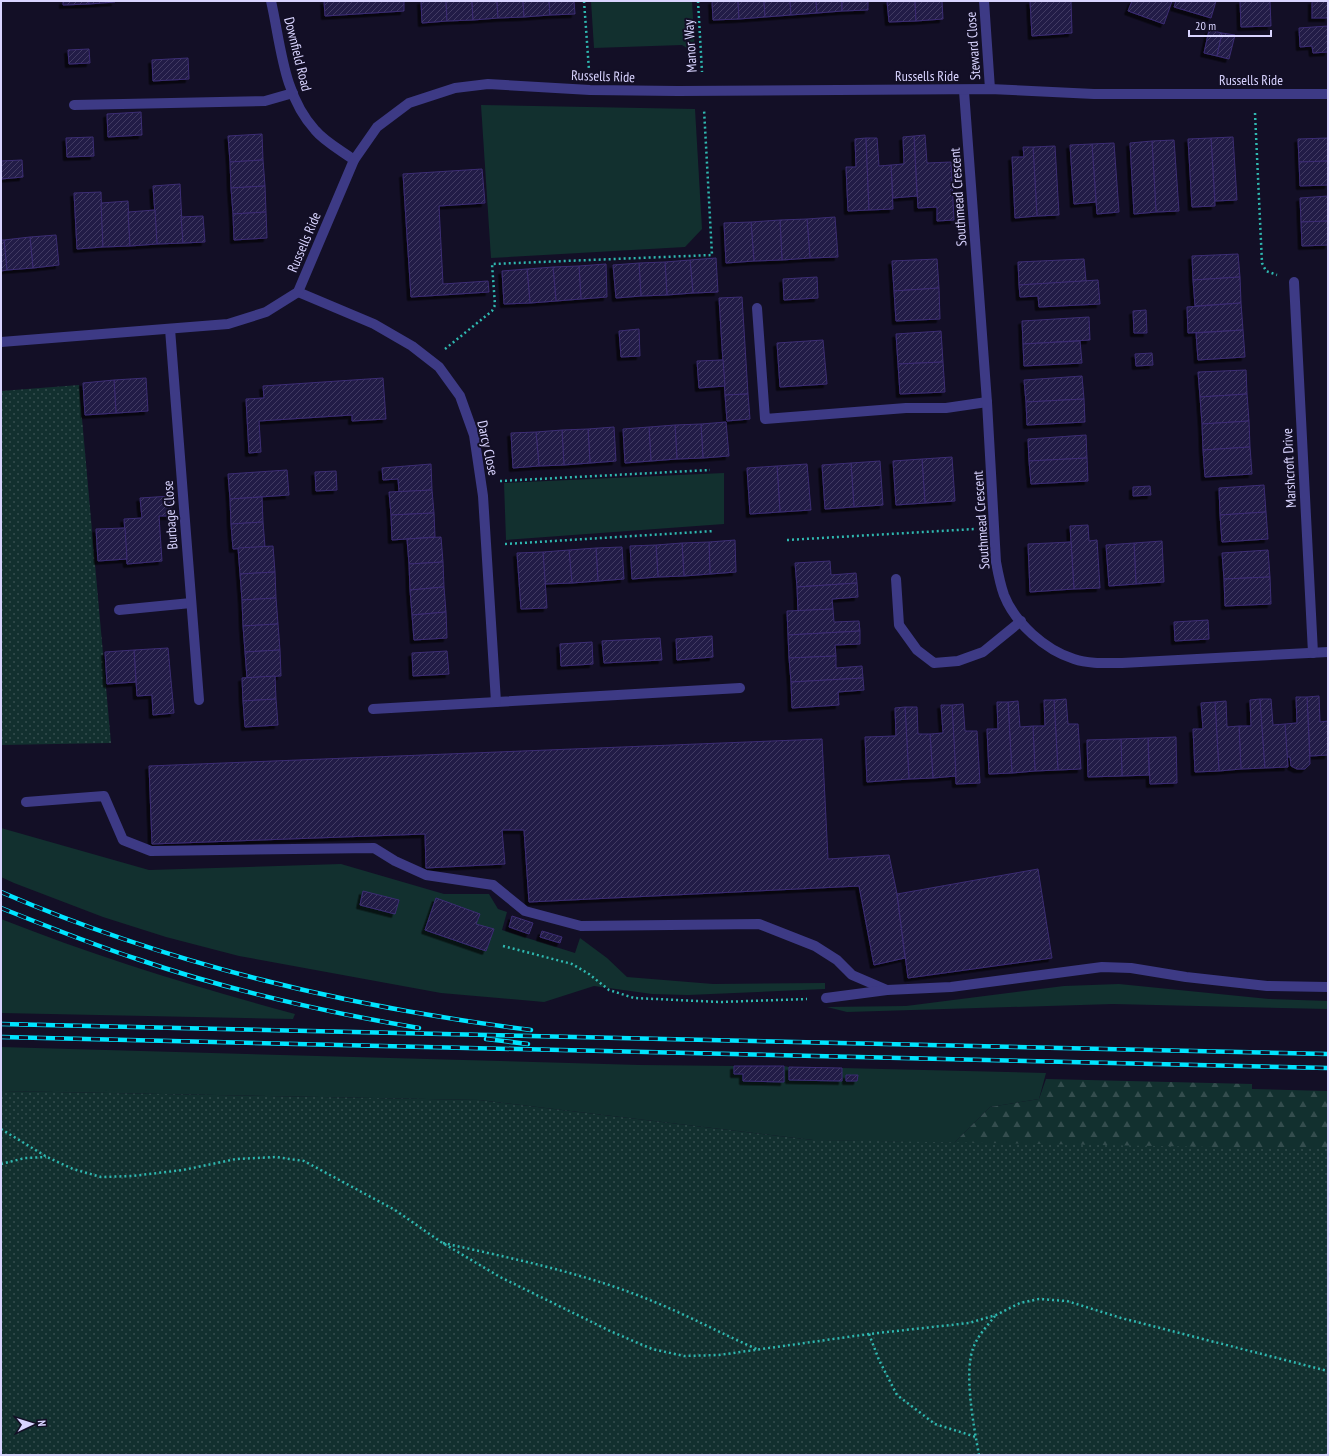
<svg xmlns="http://www.w3.org/2000/svg" width="1329" height="1456" font-family="'PT Sans Narrow',sans-serif">
	<defs>
		<pattern id="forest-firs" width="22" height="20" patternUnits="userSpaceOnUse"><rect width="22" height="20" fill="#12302f"/><path d="M5 1l3.5 6h-7zM16 11l3.5 6h-7z" fill="#344d4e"/></pattern>
		<pattern id="park-dots" width="8" height="8" patternUnits="userSpaceOnUse"><rect width="8" height="8" fill="#12302f"/><path d="M2 2h.1M6 6h.1" fill="none" stroke="#344d4e" stroke-width="1.8" stroke-linecap="round"/></pattern>
		<pattern id="building-hatch" width="6" height="6" patternUnits="userSpaceOnUse"><rect width="6" height="6" fill="#241b47"/><path d="M-1 1l2-2M0 6l6-6M5 7l2-2" fill="none" stroke="#433b63"/></pattern>
		<filter id="shadow"><feDropShadow dx="-3.5" dy="3.5" stdDeviation="0" flood-color="#0009"/></filter>
	</defs>
	<rect width="100%" height="100%" fill="#130f26"/>
	<g fill="#12302f">
		<path d="M591 1H692L695 53 682 45 594 48Z"/>
		<path d="M481 105 695 109 702 229 685 247 491 258Z"/>
		<path d="M724 473V524L506 540 504 483Z"/>
		<path d="M1 828 149 870 341 864 444 894H489L498 909 507 912 502 930 575 953 580 938 607 958 627 977 713 984 825 983V989L688 995 652 994 594 986 544 1002 441 993 239 956 166 937 103 917 14 883 1 877Z"/>
		<path d="M1 919C97 957 195 987 295 1014L293 1019 1 1013Z"/>
		<path d="M1119 984 1269 999 1328 1001V1009L1113 1004 847 1012 827 1007 906 1006 1064 986Z"/>
		<path d="M1 1047 640 1065 734 1066V1074H743V1081L784 1082V1066L789 1067V1080L842 1081V1068L1046 1073 1039 1099 990 1107 954 1143 813 1140 479 1100 1 1091Z"/>
	</g>
	<path fill="url(#forest-firs)" d="M1046 1079 1252 1084V1089L1328 1091V1356L813 1140 954 1143 990 1107 1039 1099Z"/>
	<g fill="url(#park-dots)">
		<path d="M79 385 111 743 1 745V391Z"/>
		<path d="M1 1091 479 1100 813 1140 1328 1149V1455H1Z"/>
	</g>
	<g fill="url(#building-hatch)" stroke="#3b2d73" filter="url(#shadow)">
		<path d="M63 1H89V4L63 5Z"/>
		<path d="M89 1H115V2L89 4Z"/>
		<path d="M324 1H404V11L325 16Z"/>
		<path d="M421 1H446L447 21 422 23Z"/>
		<path d="M446 1H472L473 20 447 21Z"/>
		<path d="M472 1H497L498 18 473 20Z"/>
		<path d="M497 1H523L524 17 498 18Z"/>
		<path d="M523 1H549L550 15 524 17Z"/>
		<path d="M549 1H574L575 14 550 15Z"/>
		<path d="M712 1H738L739 19 713 20Z"/>
		<path d="M738 1H764L765 17 739 19Z"/>
		<path d="M764 1H790L791 15 765 17Z"/>
		<path d="M790 1H816L817 13 791 15Z"/>
		<path d="M816 1H842V11L817 13Z"/>
		<path d="M842 1H868V10L842 11Z"/>
		<path d="M887 1H915L916 21 889 22Z"/>
		<path d="M915 1H942L943 19 916 21Z"/>
		<path d="M1030 1H1071L1072 33 1032 36Z"/>
		<path d="M1132 1H1172L1164 24 1128 11Z"/>
		<path d="M1176 1H1216L1211 18 1174 7Z"/>
		<path d="M1240 1H1270L1271 26 1241 27Z"/>
		<rect x="1312" y="1" width="16" height="17"/>
		<path d="M1328 26V52L1313 53 1312 46 1300 47 1299 28Z"/>
		<path d="M1209 30 1222 33 1217 56 1204 53Z"/>
		<path d="M1222 33 1235 35 1229 59 1217 56Z"/>
		<path d="M89 49 90 63 69 64 68 50Z"/>
		<path d="M188 58 189 79 153 81 152 60Z"/>
		<path d="M141 112 142 135 108 137 107 114Z"/>
		<path d="M262 134 263 160 230 162 228 136Z"/>
		<path d="M925 135 927 163 951 162 954 220 937 221V207L918 208 914 136Z"/>
		<path d="M914 136 917 196 893 198 891 165 904 164 903 137Z"/>
		<path d="M93 137 94 156 67 157 66 138Z"/>
		<path d="M1233 137 1237 200 1215 201 1211 138Z"/>
		<path d="M866 138 869 210 848 211 846 167H856L855 139Z"/>
		<path d="M866 138H877L879 166 891 165 893 209 869 210Z"/>
		<path d="M1211 138 1215 206 1192 207 1188 139Z"/>
		<path d="M1328 138V161L1299 162 1298 139Z"/>
		<path d="M1174 140 1179 211 1156 212 1152 141Z"/>
		<path d="M1152 141 1156 212 1134 214 1130 143Z"/>
		<path d="M1114 143 1119 212 1097 214 1092 144Z"/>
		<path d="M1092 144 1096 202 1074 204 1070 145Z"/>
		<path d="M1055 146 1059 215 1037 216 1033 147Z"/>
		<path d="M1023 147H1033L1037 216 1015 218 1012 157H1024Z"/>
		<path d="M22 160 23 177 1 179V161Z"/>
		<path d="M263 160 265 186 231 188 230 162Z"/>
		<path d="M1328 161V185L1300 186 1299 162Z"/>
		<path d="M482 169 485 203 439 206 443 284 488 281 489 292 411 297 403 174Z"/>
		<path d="M180 184 183 243 157 244 153 186Z"/>
		<path d="M265 186 266 212 233 214 231 188Z"/>
		<path d="M101 192 103 247 77 249 74 193Z"/>
		<path d="M1328 196V221L1301 222 1300 198Z"/>
		<path d="M128 201 130 246 103 247 101 203Z"/>
		<path d="M155 210 157 244 130 246 128 212Z"/>
		<path d="M266 212 267 238 234 240 233 214Z"/>
		<path d="M203 216 205 242 183 243 181 217Z"/>
		<path d="M835 217 838 257 810 258 807 219Z"/>
		<path d="M807 219 810 258 782 260 780 220Z"/>
		<path d="M780 220 782 260 754 261 751 222Z"/>
		<path d="M1328 221V245L1302 246 1301 222Z"/>
		<path d="M751 222 754 261 726 263 724 223Z"/>
		<path d="M56 235 59 265 33 268 30 237Z"/>
		<path d="M30 237 33 268 7 270 4 240Z"/>
		<path d="M1 240H4L7 270 1 271Z"/>
		<path d="M1238 254 1240 277 1193 280 1192 256Z"/>
		<path d="M716 258 718 292 693 293 690 260Z"/>
		<path d="M937 259 939 288 894 291 892 261Z"/>
		<path d="M1084 259 1086 281 1019 285 1018 262Z"/>
		<path d="M690 260 693 293 667 295 665 262Z"/>
		<path d="M665 262 667 295 641 296 639 263Z"/>
		<path d="M639 263 641 296 616 298 613 265Z"/>
		<path d="M606 264 607 297 581 299 579 266Z"/>
		<path d="M579 266 581 299 556 301 553 267Z"/>
		<path d="M553 267 556 301 530 303 527 269Z"/>
		<path d="M527 269 530 303 504 304 502 271Z"/>
		<path d="M817 277 818 298 784 300 783 279Z"/>
		<path d="M1240 277 1241 303 1195 306 1193 280Z"/>
		<path d="M1098 280 1100 304 1039 307 1038 296 1020 297 1019 285Z"/>
		<path d="M939 288 940 319 896 321 894 291Z"/>
		<path d="M742 297 748 394 725 395 719 298Z"/>
		<path d="M1241 303 1243 330 1188 333 1187 307Z"/>
		<path d="M1146 310 1147 333H1134L1133 311Z"/>
		<path d="M1089 317 1090 340 1023 344 1022 321Z"/>
		<path d="M639 329 640 356 621 357 619 331Z"/>
		<path d="M1243 330 1245 357 1198 360 1196 333Z"/>
		<path d="M941 331 943 362 898 364 896 334Z"/>
		<path d="M823 340 827 384 780 387 777 343Z"/>
		<path d="M1080 341 1082 363 1024 366 1023 344Z"/>
		<path d="M1152 353 1153 365 1136 366 1135 354Z"/>
		<path d="M723 360 725 386 699 388 697 361Z"/>
		<path d="M943 362 945 392 900 394 898 364Z"/>
		<path d="M1246 370 1247 394 1200 397 1198 372Z"/>
		<path d="M1082 376 1084 399 1026 402 1024 380Z"/>
		<path d="M146 378 148 411 116 413 114 380Z"/>
		<path d="M383 378 386 419 352 421V415L259 421 261 452 249 453 246 399 264 398 263 386Z"/>
		<path d="M114 380 116 413 85 415 83 383Z"/>
		<path d="M748 394 750 419 727 421 725 395Z"/>
		<path d="M1247 394 1249 421 1202 424 1200 397Z"/>
		<path d="M1084 399 1085 422 1027 425 1026 402Z"/>
		<path d="M1249 421 1250 447 1203 450 1202 424Z"/>
		<path d="M726 422 729 456 703 458 701 424Z"/>
		<path d="M701 424 703 458 677 459 675 425Z"/>
		<path d="M675 425 677 459 651 461 649 427Z"/>
		<path d="M614 427 616 461 590 463 588 429Z"/>
		<path d="M649 427 651 461 625 463 623 429Z"/>
		<path d="M588 429 590 463 564 465 562 430Z"/>
		<path d="M562 430 564 465 539 466 536 432Z"/>
		<path d="M536 432 539 466 513 468 511 433Z"/>
		<path d="M1086 435 1087 458 1029 461 1028 439Z"/>
		<path d="M1250 447 1252 474 1205 477 1203 450Z"/>
		<path d="M952 457 955 501 925 503 922 459Z"/>
		<path d="M1087 458 1088 481 1031 484 1029 461Z"/>
		<path d="M922 459 925 503 896 505 893 461Z"/>
		<path d="M880 461 883 505 854 507 851 463Z"/>
		<path d="M851 463 854 507 825 509 822 465Z"/>
		<path d="M431 464 432 490 399 492 398 479 383 480 382 468Z"/>
		<path d="M807 464 811 510 780 512 777 466Z"/>
		<path d="M777 466 780 512 750 514 747 468Z"/>
		<path d="M287 470 289 495 230 499 228 474Z"/>
		<path d="M336 471 337 490 316 491 315 472Z"/>
		<path d="M1264 485 1266 512 1220 515 1219 488Z"/>
		<path d="M1150 486 1151 495 1133 496V487Z"/>
		<path d="M432 490 434 513 391 515 389 492Z"/>
		<path d="M171 496 172 516H159L162 561 127 564 124 519 142 518 140 498Z"/>
		<path d="M262 497 263 522 231 524 230 499Z"/>
		<path d="M1266 512 1268 539 1222 542 1220 515Z"/>
		<path d="M434 513 435 537 392 540 391 515Z"/>
		<path d="M263 522 265 547 233 549 231 524Z"/>
		<path d="M1088 525 1089 541 1097 540 1100 588 1074 589 1070 526Z"/>
		<path d="M125 528 127 559 98 561 96 529Z"/>
		<path d="M441 537 443 562 409 564 407 539Z"/>
		<path d="M735 540 736 572 710 574 709 542Z"/>
		<path d="M1162 541 1164 582 1136 584 1134 543Z"/>
		<path d="M709 542 710 574 684 576 682 543Z"/>
		<path d="M1071 542 1074 589 1030 592 1028 544Z"/>
		<path d="M682 543 684 576 658 577 656 545Z"/>
		<path d="M1134 543 1136 584 1109 586 1106 545Z"/>
		<path d="M656 545 658 577 632 579 630 546Z"/>
		<path d="M273 546 275 572 240 574 238 548Z"/>
		<path d="M622 547 624 579 598 581 596 548Z"/>
		<path d="M596 548 598 581 572 583 569 550Z"/>
		<path d="M569 550 572 583 545 584 543 552Z"/>
		<path d="M1268 550 1270 577 1224 579 1222 553Z"/>
		<path d="M543 552 547 608 521 609 517 553Z"/>
		<path d="M830 561 831 575 856 573 857 583 797 587 795 563Z"/>
		<path d="M443 562 444 587 410 590 409 564Z"/>
		<path d="M275 572 276 598 242 600 240 574Z"/>
		<path d="M1270 577 1271 604 1225 606 1224 579Z"/>
		<path d="M857 583 858 597 832 599 833 609 798 611 797 587Z"/>
		<path d="M444 587 446 612 412 615 410 590Z"/>
		<path d="M276 598 278 624 243 626 242 600Z"/>
		<path d="M833 609 834 622 859 621 860 631 788 635 787 611Z"/>
		<path d="M446 612 447 638 414 640 412 615Z"/>
		<path d="M1208 620 1209 639 1175 641 1174 622Z"/>
		<path d="M278 624 280 650 245 652 243 626Z"/>
		<path d="M860 631V644L835 645 836 656 789 658 788 635Z"/>
		<path d="M712 636 713 657 677 660 676 639Z"/>
		<path d="M660 638 662 660 604 663 602 641Z"/>
		<path d="M592 642 593 664 561 666 560 644Z"/>
		<path d="M168 648 174 713 153 715 152 695 137 696 134 650Z"/>
		<path d="M134 650 136 682 107 684 105 652Z"/>
		<path d="M280 650 281 676 247 678 245 652Z"/>
		<path d="M447 651 449 674 413 676 412 653Z"/>
		<path d="M836 656V668L862 666 863 678 791 682 789 658Z"/>
		<path d="M275 676 276 699 243 701 242 678Z"/>
		<path d="M863 678 864 690 838 692 839 705 792 708 791 682Z"/>
		<path d="M1319 696 1320 722 1328 721V755L1310 756 1307 697Z"/>
		<path d="M1296 697H1307L1310 764 1305 769H1297L1291 766 1290 757H1287L1285 724 1297 723Z"/>
		<path d="M276 699 278 725 245 727 243 701Z"/>
		<path d="M1066 699 1068 724H1078L1081 769 1058 770 1054 700Z"/>
		<path d="M1260 699 1265 768 1241 769 1239 726H1251L1250 700Z"/>
		<path d="M1260 699H1271L1273 725 1285 724 1288 767 1265 768Z"/>
		<path d="M1044 700H1054L1058 770 1035 771 1033 726H1045Z"/>
		<path d="M1018 701 1020 727 1033 726 1035 771 1012 773 1008 702Z"/>
		<path d="M1226 701 1227 727 1239 726 1241 769 1219 771 1215 702Z"/>
		<path d="M997 702H1008L1012 773 989 774 987 729H998Z"/>
		<path d="M1215 702 1219 771 1195 772 1193 729H1203L1201 703Z"/>
		<path d="M963 704 965 731H977L980 783 956 784 952 705Z"/>
		<path d="M941 705H952L956 776 933 778 930 734 943 733Z"/>
		<path d="M905 707H917L918 734H930L933 778 909 779Z"/>
		<path d="M905 707 909 779 867 782 865 737 896 736 895 708Z"/>
		<path d="M1176 737 1177 783 1150 784 1148 738Z"/>
		<path d="M1148 738 1149 775 1122 776 1121 739Z"/>
		<path d="M822 739 828 859 889 855 897 894 905 958 874 965 859 886 529 902 524 830H502L505 864 426 868 425 834 152 844 149 766Z"/>
		<path d="M1121 739 1122 776 1088 777 1087 740Z"/>
		<path d="M1038 869 1052 958 908 978 897 894Z"/>
		<path d="M363 891 399 900 395 914 360 905Z"/>
		<path d="M436 898 480 914 476 924 494 929 486 951 425 930Z"/>
		<path d="M512 916 533 923 529 934 509 927Z"/>
		<path d="M542 931 562 937 560 943 540 937Z"/>
		<path d="M734 1066H784V1082L743 1081V1074H734Z"/>
		<path d="M789 1067 842 1068V1081L789 1080Z"/>
		<path d="M846 1075H858L857 1081H846Z"/>
	</g>
	<g fill="none" stroke-linecap="round" stroke-linejoin="round">
		<g stroke="#2fb8b0" stroke-width="2.5" stroke-dasharray="2 3" stroke-linecap="butt">
			<path d="M584 1 589 70"/>
			<path d="M698 1 702 72"/>
			<path d="M1255 113 1262 263 1266 271 1277 275"/>
			<path d="M445 349 492 311 495 305 492 264 712 255 704 109"/>
			<path d="M500 481 710 470"/>
			<path d="M787 540 975 529"/>
			<path d="M505 544 714 531"/>
			<path d="M503 946 572 964 589 974 609 990 634 998 720 1002 807 999"/>
			<path d="M1 1129 47 1157 73 1169 101 1177 132 1176 183 1170 236 1159 276 1157 304 1161 395 1210 441 1242 500 1277 610 1331 652 1349 684 1356 719 1355 869 1334 969 1323 996 1315 1020 1303 1039 1299 1067 1301 1121 1318 1328 1371"/>
			<path d="M1 1164 25 1158 46 1157"/>
			<path d="M443 1243C515 1259 589 1274 657 1303 691 1317 724 1335 759 1350"/>
			<path d="M869 1334 879 1360 897 1395 935 1424 976 1437"/>
			<path d="M979 1455C974 1428 963 1370 974 1346 979 1334 988 1325 995 1316"/>
		</g>
		<g stroke="#3d3a85" stroke-width="10">
			<path d="M74 105 265 101 293 93"/>
			<path d="M757 308 765 419 906 408H946L987 402"/>
			<path d="M119 610 191 603"/>
			<path d="M373 709 740 688"/>
			<path d="M26 802 104 796 123 840 151 851 374 848 395 861 426 875 493 885 525 911 581 926 759 924 815 946 837 960 852 975 887 990 951 987 1102 967 1131 968 1186 977 1267 986 1328 987"/>
			<path d="M826 998 887 990"/>
		</g>
		<g stroke="#3d3a85" stroke-width="10">
			<path d="M271 1C281 45 283 95 315 130 325 142 342 151 354 160"/>
			<path d="M984 1 990 89"/>
			<path d="M964 91 987 402 996 562C998 573 1000 584 1004 595 1015 623 1045 650 1074 659 1089 664 1106 663 1122 663L1328 652"/>
			<path d="M1294 282 1313 653"/>
			<path d="M298 292 374 324 412 346 439 367 460 396 474 435 483 496 496 702"/>
			<path d="M170 329 199 700"/>
			<path d="M1 342 228 324 266 312 298 292 354 160 377 127 409 103 455 88 488 84 590 90 678 91 990 89 1094 94H1328"/>
			<path d="M896 579 899 625 917 650 934 663 958 661 983 652 1021 621"/>
		</g>
		<g stroke="#00e5ff" stroke-width="4.5">
			<g id="rail">
				<path d="M1 892C170 965 349 1007 531 1030"/>
				<path d="M1 908C46 926 91 944 137 959 228 990 324 1012 419 1028"/>
				<path d="M1 1024 1328 1054"/>
				<path d="M1 1037 1328 1068"/>
				<path d="M486 1039 528 1044"/>
			</g>
		</g>
		<use href="#rail" stroke="#130f26" stroke-width="3" stroke-dasharray="9" stroke-linecap="butt"/>
	</g>
	<g text-anchor="middle" stroke-width="4" stroke-linejoin="round" paint-order="stroke">
		<g font-size="14" fill="#d9d4ff" stroke="#130f26">
			<text transform="translate(690 46) rotate(-94)" y="5">Manor Way</text>
			<text transform="translate(973 46) rotate(-94)" y="5">Steward Close</text>
			<text transform="translate(298 54) rotate(76)" y="5">Downfield Road</text>
			<text transform="translate(603 76) rotate(2)" y="5">Russells Ride</text>
			<text x="927" y="81">Russells Ride</text>
			<text x="1251" y="85">Russells Ride</text>
			<text transform="translate(958 197) rotate(-94)" y="5">Southmead Crescent</text>
			<text transform="translate(304 242) rotate(-67)" y="5">Russells Ride</text>
			<text transform="translate(488 448) rotate(78)" y="5">Darcy Close</text>
			<text transform="translate(1289 468) rotate(-93)" y="5">Marshcroft Drive</text>
			<text transform="translate(170 515) rotate(-94)" y="5">Burbage Close</text>
			<text transform="translate(981 520) rotate(-94)" y="5">Southmead Crescent</text>
		</g>
	</g>
	<rect width="1329" height="1456" fill="none" stroke="#d9d4ff" stroke-width="4"/>
	<g transform="translate(32 1424) rotate(86)" stroke="#130f26" stroke-width="3" paint-order="stroke">
	<path d="M0-3L7 15L0 10L-7 15Z" fill="#d9d4ff"/>
	<text y="-6" font-size="11" font-weight="bold" text-anchor="middle" fill="#d9d4ff">N</text>
	</g>
	<path d="M1189 30v6h82v-6" fill="none" stroke="#d9d4ff" stroke-width="2"/>
	<text x="1195" y="30" font-size="12" fill="#d9d4ff" stroke="#130f26" stroke-width="3" paint-order="stroke">20 m</text>
</svg>
